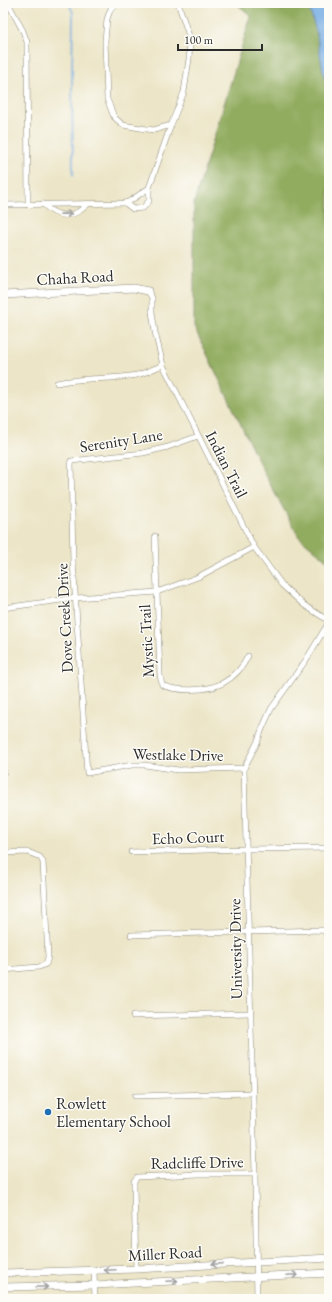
<svg xmlns="http://www.w3.org/2000/svg" width="332" height="1302" font-family="'EB Garamond',serif">
	<rect width="100%" height="100%" fill="#fdfcf7"/>
	<filter id="ink" filterUnits="userSpaceOnUse"><feTurbulence type="fractalNoise" baseFrequency=".025" numOctaves="2"/><feDisplacementMap in="SourceGraphic" scale="8" xChannelSelector="R" yChannelSelector="G"/><feConvolveMatrix kernelMatrix="1 2 1 2 8 2 1 2 1" color-interpolation-filters="sRGB"/></filter>
	<filter id="wash" filterUnits="userSpaceOnUse"><feTurbulence type="fractalNoise" baseFrequency=".012" numOctaves="4" result="noise"/><feDisplacementMap in="SourceGraphic" scale="16" xChannelSelector="R" yChannelSelector="G"/><feGaussianBlur stdDeviation="0.9" result="paint"/><feColorMatrix in="noise" values="0 0 0 0 0 0 0 0 0 0 0 0 0 0 0 0 0 1.4 0 .05"/><feComposite in="paint" operator="in"/></filter>
	<g filter="url(#wash)">
		<rect width="100%" height="100%" fill="#ece5c7"/>
		<path fill="#91ac5e" stroke="#5e6c44" d="M236 3H329V562L299 537 266 477 194 327V203L251 16Z"/>
		<path fill="#74ace3" stroke="#506c87" d="M306 3H326L329 9V145C328 127 323 105 329 88L324 77 316 31 310 11Z"/>
		<g fill="none" stroke-linecap="round" stroke-linejoin="round">
			<path stroke="#74ace3" stroke-width="1.5" d="M69 3 73 13 72 78 73 175"/>
		</g>
	</g>
	<g filter="url(#ink)">
		<g fill="none" stroke-linecap="round" stroke-linejoin="round">
			<g stroke="#8c8879" stroke-width="6">
				<g id="street">
					<path d="M8 3 23 31 27 42 28 205"/>
					<path d="M117 3 111 8 107 19 105 41 107 99 114 117 123 125 140 128 154 130 171 125"/>
					<path d="M125 203 133 209 143 208 149 201V188"/>
					<path d="M43 204C58 219 73 219 88 204"/>
					<path d="M3 205 125 203 130 201 149 188 171 125 184 92 189 59 190 39 178 3"/>
					<path d="M148 291 152 298V312L155 332 163 365 254 547 282 585 304 605 329 621"/>
					<path d="M57 383C83 377 111 380 137 375 146 373 155 368 163 365"/>
					<path d="M198 436 168 447 143 453 71 461 73 562 87 773 132 765H145L178 770 244 768"/>
					<path d="M155 536 160 675 162 685C177 692 208 691 223 683 234 677 243 667 248 656"/>
					<path d="M3 608 76 598 157 592 198 577 254 547"/>
					<path d="M3 772H4"/>
					<path d="M131 852 246 849 329 848"/>
					<path d="M3 853 28 852 40 857 43 862 48 957 46 964 39 967 3 970"/>
					<path d="M131 935 323 930 326 933 329 942"/>
					<path d="M133 1016 250 1013"/>
					<path d="M135 1096 252 1093"/>
					<path d="M136 1269 134 1187V1181L137 1177 199 1174H255"/>
					<path d="M94 1271 95 1299"/>
					<path d="M257 1299 255 1174 244 768 257 743 262 729 271 709 306 660 329 622"/>
				</g>
			</g>
			<g stroke="#8c8879" stroke-width="8">
				<g id="secondary">
					<path d="M3 295 134 288 148 291"/>
					<path d="M3 1273 136 1269 329 1258"/>
					<path d="M3 1287 95 1285 329 1273"/>
				</g>
			</g>
			<use href="#street" stroke="#fff" stroke-width="5"/>
			<use href="#secondary" stroke="#fff" stroke-width="7"/>
		</g>
		<defs><path id="oneway-shaft" d="M-6 0H5M1.5-3L5.5 0L1.5 3" fill="none" stroke-width="1.6" stroke-linecap="round" stroke-linejoin="round"/></defs>
		<g stroke="#a0a0a0">
			<use href="#oneway-shaft" transform="translate(66 214) rotate(-1)"/>
			<use href="#oneway-shaft" transform="translate(217 1264) rotate(177)"/>
			<use href="#oneway-shaft" transform="translate(110 1270) rotate(178)"/>
			<use href="#oneway-shaft" transform="translate(292 1275) rotate(-3)"/>
			<use href="#oneway-shaft" transform="translate(172 1281) rotate(-3)"/>
			<use href="#oneway-shaft" transform="translate(42 1287)"/>
		</g>
	</g>
	<circle fill="#1f6fb2" stroke="#fdfcf7" stroke-width="1.5" cx="48" cy="1112" r="4"/>
	<g text-anchor="middle" stroke-width="3" stroke-linejoin="round" paint-order="stroke">
		<g font-size="16" fill="#2b2b2b" stroke="#fdfcf7">
			<text transform="translate(75 277) rotate(-3)" y="6">Chaha Road</text>
			<text transform="translate(121 440) rotate(-9)" y="6">Serenity Lane</text>
			<text transform="translate(227 464) rotate(63)" y="6">Indian Trail</text>
			<text transform="translate(64 618) rotate(-93)" y="6">Dove Creek Drive</text>
			<text transform="translate(146 641) rotate(-93)" y="6">Mystic Trail</text>
			<text transform="translate(178 754) rotate(1)" y="6">Westlake Drive</text>
			<text transform="translate(188 837) rotate(-2)" y="6">Echo Court</text>
			<text transform="translate(235 949) rotate(-91)" y="6">University Drive</text>
			<text transform="translate(197 1162) rotate(-1)" y="6">Radcliffe Drive</text>
			<text transform="translate(165 1253) rotate(-3)" y="6">Miller Road</text>
		</g>
		<g font-size="16" fill="#2b2b2b" stroke="#fdfcf7" text-anchor="start">
			<text x="56" y="1109">Rowlett<tspan x="56" dy="18">Elementary School</tspan></text>
		</g>
	</g>
	<rect width="332" height="1302" fill="none" stroke="#fdfcf7" stroke-width="16"/>
	<path d="M178 44v6h84v-6" fill="none" stroke="#2b2b2b" stroke-width="2"/>
	<text x="184" y="44" font-size="12" fill="#2b2b2b" stroke="#fdfcf7" stroke-width="3" paint-order="stroke">100 m</text>
</svg>
